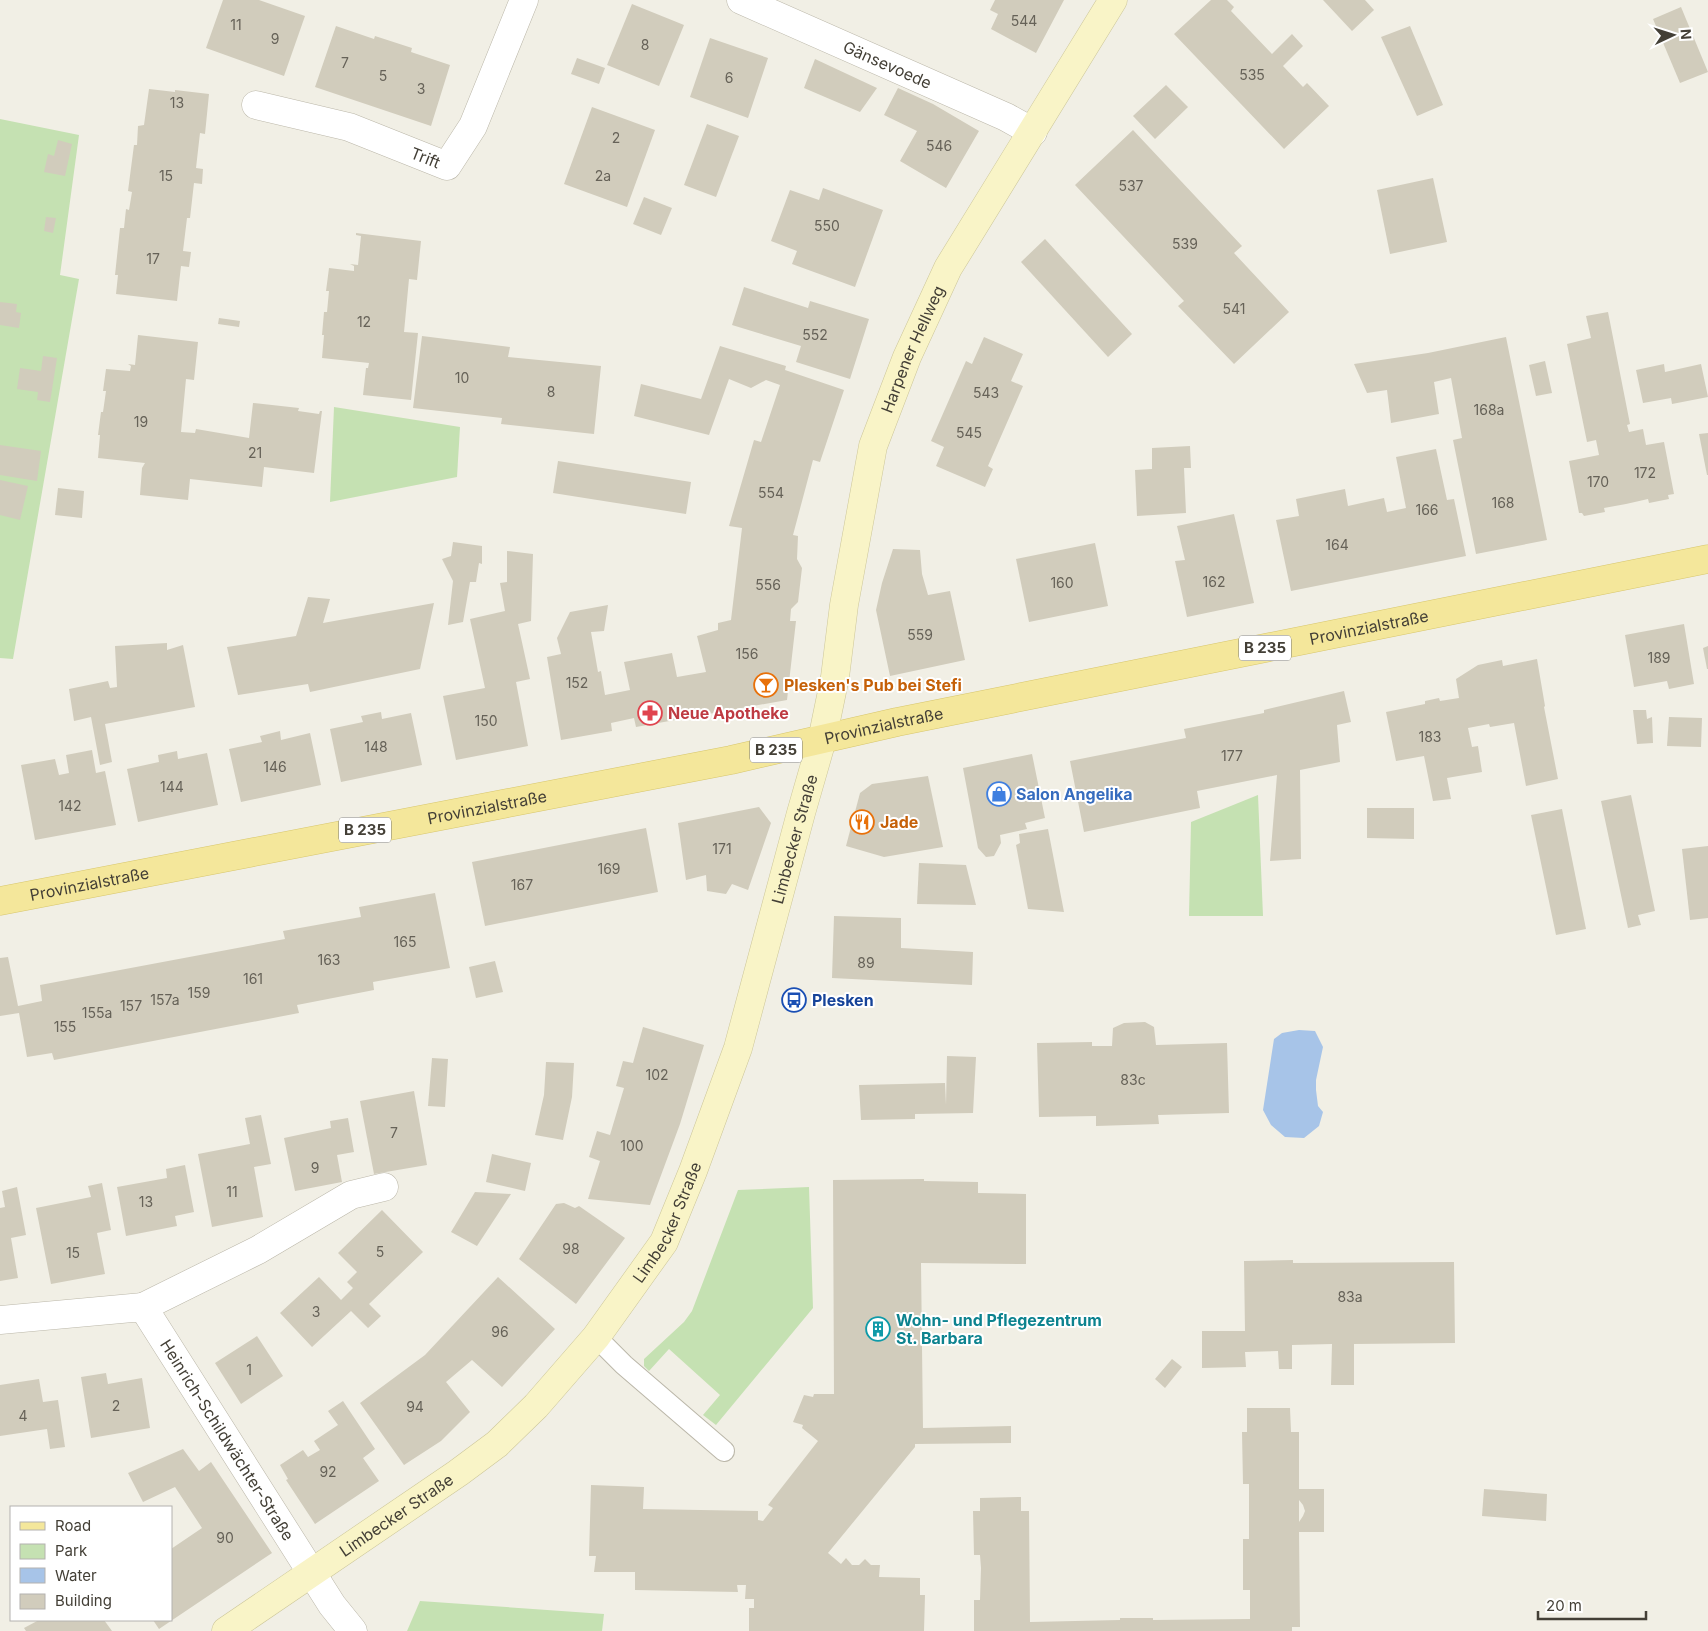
<svg xmlns="http://www.w3.org/2000/svg" width="1708" height="1631" font-family="Inter,sans-serif">
	<rect width="100%" height="100%" fill="#f1efe5"/>
	<g fill="#c5e1b2">
		<path d="M0 119 79 135 60 275 79 279 13 659 0 658Z"/>
		<path d="M334 407 460 427 457 477 330 502Z"/>
		<path d="M1258 795 1263 916H1189L1191 822Z"/>
		<path d="M809 1187 813 1308 716 1425 703 1415 720 1395 669 1349 649 1371 644 1366V1359L684 1322 692 1311 738 1190Z"/>
		<path d="M420 1601 604 1614 602 1631H407Z"/>
	</g>
	<path fill="#a7c4e8" d="M1299 1030 1315 1031 1323 1047 1316 1080V1090L1318 1106 1323 1112 1319 1126 1304 1138 1285 1137 1271 1125 1263 1110 1274 1039 1282 1033Z"/>
	<g fill="#d1ccbc" fill-rule="evenodd">
		<path d="M223 0H259L305 16 284 76 206 48Z"/>
		<path d="M995 0H1064L1036 53 991 29 998 14 990 10Z"/>
		<path d="M1211 0H1227L1234 7 1231 11 1272 54 1292 34 1303 46 1283 66 1303 87 1307 83 1329 106 1284 149 1174 34Z"/>
		<path d="M1323 0H1365L1374 10 1352 31Z"/>
		<path d="M632 4 684 25 659 86 607 65Z"/>
		<path d="M1681 7 1708 72 1680 83 1653 19Z"/>
		<path d="M336 26 374 39 375 36 412 48 411 52 450 65 431 126 315 87Z"/>
		<path d="M1410 26 1443 105 1417 116 1381 37Z"/>
		<path d="M710 38 768 58 748 118 690 97Z"/>
		<path d="M577 58 605 68 599 84 571 74Z"/>
		<path d="M815 59 877 88 860 112 804 88Z"/>
		<path d="M1166 85 1188 107 1155 139 1133 116Z"/>
		<path d="M898 88 933 104 979 131 946 188 900 161 917 131 884 115Z"/>
		<path d="M149 89 175 92V90L209 94 205 134 200 133 196 168 203 169 202 184 194 183 190 218H187L183 251 191 252 189 267 181 266 177 301 116 294 118 275H115L120 228H124L126 209 129 210 132 192 128 191 134 145H137L138 126 144 125Z"/>
		<path d="M592 107 655 130 627 207 564 184Z"/>
		<path d="M707 124 739 136 716 197 684 185Z"/>
		<path d="M1133 130 1242 246 1234 253 1289 312 1234 364 1178 306 1184 301 1075 185Z"/>
		<path d="M58 140 72 144 65 176 44 172 48 154 54 156Z"/>
		<path d="M1433 178 1447 242 1390 254 1377 190Z"/>
		<path d="M823 188 883 210 855 287 792 264 797 251 771 241 790 190 819 200Z"/>
		<path d="M644 197 672 208 661 235 633 224Z"/>
		<path d="M46 217 56 218 53 233 44 231Z"/>
		<path d="M356 233 421 241 417 280 409 279 404 332 418 333 411 400 363 395 366 368H368L369 363 322 358 324 335H322L324 312H327L329 291H326L329 268 354 271V266L350 264 358 265 361 236 356 235Z"/>
		<path d="M1045 239 1132 334 1108 357 1021 262Z"/>
		<path d="M744 287 808 308 810 301 869 319 850 379 796 362 801 346 732 325Z"/>
		<path d="M0 302 17 304 16 312 21 313 19 328 0 325Z"/>
		<path d="M1608 312 1630 424 1627 425 1629 432 1643 429 1646 445 1664 442 1674 494 1668 495 1669 499 1649 503 1648 499 1626 504 1604 508 1605 512 1584 516 1582 513H1579L1569 461 1599 455 1596 440 1587 442 1567 344 1591 338 1586 316Z"/>
		<path d="M219 318 240 321 239 327 218 324Z"/>
		<path d="M138 335 198 342 194 380 186 379 181 432 195 433 196 429 249 438 253 403 299 408 298 411 319 414 320 411H322L314 473 264 467 262 487 190 479 188 500 140 495 142 468 145 463 98 458 100 435H98L101 412H103L106 391H103L106 369 130 371 131 366 128 364 135 365Z"/>
		<path d="M422 336 510 347 508 357 601 366 594 434 501 424 502 418 413 408Z"/>
		<path d="M984 337 1023 354 1011 381 1023 386 988 466 993 469 985 487 936 466 944 447 931 441 966 361 972 364Z"/>
		<path d="M1506 337 1547 540 1476 554 1453 440 1462 438 1451 378 1434 382 1439 414 1391 423 1387 390 1367 393 1354 364 1428 353Z"/>
		<path d="M720 346 786 366 785 370 844 390 820 462 813 460 793 535 798 536 797 559 802 568 798 602 791 609 790 621H796L787 700 636 727 634 718 611 723 612 731 561 740 547 657 561 654 557 638 570 612 608 605 604 631 591 632 598 672 601 671 605 695 630 690 624 662 672 653 677 677 706 672 697 636 718 630V623L731 620 742 528 729 526 754 440 761 442 780 385 766 380 751 388 729 379 709 435 634 416 641 384 701 399Z"/>
		<path d="M43 356 57 358 50 402 37 400 38 392 17 389 20 368 41 371Z"/>
		<path d="M1545 361 1552 393 1536 396 1529 365Z"/>
		<path d="M1664 364 1665 372 1701 364 1708 397 1672 404 1671 398 1643 403 1636 370Z"/>
		<path d="M1708 433V475H1707L1699 434Z"/>
		<path d="M0 445 41 451 37 481 0 475Z"/>
		<path d="M1190 446 1191 468H1184L1186 513 1137 516 1135 470 1152 469V448Z"/>
		<path d="M1436 449 1447 500 1454 499 1466 556 1291 591 1276 520 1299 516 1296 499 1345 489 1348 506 1384 498 1387 512 1406 508 1396 457Z"/>
		<path d="M558 461 691 482 686 514 553 493Z"/>
		<path d="M0 480 28 486 20 520 0 515Z"/>
		<path d="M58 488 84 491 82 518 55 515Z"/>
		<path d="M1234 514 1254 603 1187 617 1175 561 1185 560 1177 526Z"/>
		<path d="M453 542 482 546V564L479 563 476 582H470L463 622 448 625 453 581 442 559 451 556Z"/>
		<path d="M1095 543 1108 606 1029 622 1016 559Z"/>
		<path d="M893 549 920 550 922 574 928 595 950 591 965 660 890 676 876 610 882 583Z"/>
		<path d="M507 551 533 554 531 621 518 624 530 679 516 682 528 746 456 760 443 696 485 688 470 619 505 611 500 583 507 582Z"/>
		<path d="M308 597 330 599 323 623 434 603 420 669 310 692 308 684 238 695 227 647 296 636Z"/>
		<path d="M1684 624 1694 684 1669 689 1667 681 1634 687 1625 635Z"/>
		<path d="M167 643V650L183 645 195 707 105 724 112 762 100 765 91 717 74 721 69 689 108 681 110 688 117 687 115 646Z"/>
		<path d="M1708 646V669H1707L1703 648Z"/>
		<path d="M1537 659 1545 706 1544 707 1558 779 1526 786 1514 723 1490 727 1489 724 1468 728 1472 747 1478 746 1482 772 1447 778 1451 799 1433 801 1424 756 1396 761 1386 712 1425 704V701L1439 698 1440 701 1459 698 1456 679 1478 665 1502 660 1503 666Z"/>
		<path d="M1344 691 1351 722 1337 725 1340 762 1300 770 1301 859 1270 861 1277 775 1197 791 1200 808 1084 832 1070 761 1186 738 1184 729 1264 713V710Z"/>
		<path d="M1633 710H1646L1647 719 1652 717 1653 743 1637 744Z"/>
		<path d="M381 712 382 719 411 713 422 765 341 782 330 729 363 722 361 716Z"/>
		<path d="M1669 717 1702 718 1701 747 1667 746Z"/>
		<path d="M280 731 281 740 310 733 321 785 241 802 229 749 262 742 260 736Z"/>
		<path d="M92 750 96 773 105 771 116 825 35 840 21 765 55 759 59 775 69 773 66 755Z"/>
		<path d="M177 751 178 759 207 753 218 805 138 822 127 769 159 762 158 755Z"/>
		<path d="M1032 754 1045 818 1025 823 1027 829 1000 835 1001 843 994 856 986 857 978 848 963 768Z"/>
		<path d="M928 776 943 847 884 857 846 846 860 793 872 784Z"/>
		<path d="M1631 795 1655 911 1638 915 1641 925 1628 928 1601 801Z"/>
		<path d="M759 807 771 823 748 890 732 884 726 894 707 891 706 875 686 880 678 823Z"/>
		<path d="M1367 808H1414V839L1367 838Z"/>
		<path d="M1562 809 1586 929 1556 935 1531 815Z"/>
		<path d="M646 828 658 892 485 926 472 862Z"/>
		<path d="M1048 829 1064 912 1028 909 1016 845 1020 843 1019 834Z"/>
		<path d="M1708 846V918L1690 920 1682 849Z"/>
		<path d="M919 863 966 865 976 905 917 904Z"/>
		<path d="M435 893 450 968 373 982 374 990 297 1005 299 1013 54 1060 52 1053 27 1057 19 1013 0 1016V958L8 957 18 1006 42 1001 40 985 285 939 283 931 361 917 359 907Z"/>
		<path d="M834 916 901 918V948L973 952 972 985 832 978Z"/>
		<path d="M495 961 503 992 476 998 469 967Z"/>
		<path d="M1145 1022 1154 1027 1156 1045 1227 1043 1229 1113 1158 1115 1159 1124 1096 1126V1116L1039 1117 1037 1043 1092 1042V1046H1112L1113 1028 1124 1023Z"/>
		<path d="M643 1027 704 1045 680 1124 650 1205 588 1199 600 1161 589 1157 597 1131 610 1135 624 1088 616 1086 623 1061 633 1063Z"/>
		<path d="M947 1056 976 1057 973 1113 915 1114V1119L861 1120 859 1085 945 1083 946 1105Z"/>
		<path d="M432 1058 448 1059 445 1107 428 1106Z"/>
		<path d="M546 1062 574 1063 572 1097 563 1140 535 1135 544 1095Z"/>
		<path d="M414 1091 427 1165 374 1174 360 1101Z"/>
		<path d="M261 1115 271 1164 254 1167 263 1217 212 1227 198 1154 250 1144 245 1118Z"/>
		<path d="M348 1118 354 1152 337 1155 342 1182 295 1191 284 1138 331 1128 330 1121Z"/>
		<path d="M492 1154 531 1163 525 1191 486 1182Z"/>
		<path d="M185 1165 194 1212 175 1216 177 1226 126 1236 117 1187 167 1178 166 1169Z"/>
		<path d="M924 1179V1181L978 1182V1193L1026 1194V1264L921 1263 923 1428 1011 1426V1443L915 1444V1447L828 1553 841 1564 846 1558 852 1565H859L865 1559 871 1565H880L879 1577 920 1578V1595H925L924 1631H749V1608H754V1599H745L746 1585H737L738 1592 635 1590V1572H594L596 1556H589L591 1485 644 1487 643 1509 758 1511V1520L763 1521 773 1508 768 1505 818 1441 802 1428 803 1425 793 1422 804 1395 813 1397 814 1394H834L833 1180Z"/>
		<path d="M102 1183 111 1230 97 1233 105 1274 51 1284 36 1208 91 1197 88 1186Z"/>
		<path d="M17 1187 26 1235 11 1238 18 1278 0 1281V1208L5 1207 2 1191Z"/>
		<path d="M475 1192 511 1194 477 1246 451 1232Z"/>
		<path d="M564 1203 575 1208 579 1206 625 1238 576 1304 519 1259 556 1204Z"/>
		<path d="M382 1210 423 1252 369 1304 381 1316 368 1328 351 1311 312 1347 280 1313 319 1277 341 1300 353 1288 347 1282 357 1272 338 1253Z"/>
		<path d="M1293 1260V1263L1454 1262 1455 1343 1354 1344V1385H1331L1332 1344 1292 1345V1369H1279L1278 1351 1245 1352 1246 1367 1202 1368V1331H1245L1244 1261Z"/>
		<path d="M498 1277 555 1329 502 1387 472 1360 446 1382 470 1412 441 1441 404 1465 360 1403 425 1355Z"/>
		<path d="M257 1336 283 1376 241 1404 215 1363Z"/>
		<path d="M1172 1359 1182 1367 1165 1388 1155 1379Z"/>
		<path d="M106 1373 108 1384 142 1378 150 1428 91 1438 81 1377Z"/>
		<path d="M39 1379 43 1402 58 1400 65 1447 50 1449 47 1429 0 1436V1385Z"/>
		<path d="M343 1401 375 1449 363 1458 379 1481 315 1524 286 1480 288 1479 280 1465 303 1450 308 1457 320 1450 314 1441 338 1425 328 1411Z"/>
		<path d="M1247 1408H1290L1291 1432H1299V1489H1324V1532H1299L1300 1627H1292V1631H974V1600H980L981 1568 980 1555H974L973 1511H980V1498L1021 1497V1511H1029L1030 1622 1120 1620V1618H1153V1620L1250 1619V1590H1243V1539H1249V1484H1243L1242 1432H1247ZM1299 1500 1303 1505 1305 1511 1303 1516 1299 1522Z"/>
		<path d="M183 1449 199 1471 211 1462 272 1553 159 1629 153 1620H171V1549L202 1528 175 1487 143 1502 128 1473Z"/>
		<path d="M1484 1489 1547 1494 1546 1521 1482 1516Z"/>
		<path d="M39 1620H104L112 1631H26L24 1628Z"/>
	</g>
	<g fill="none" stroke-linecap="round" stroke-linejoin="round">
		<g stroke="#bbb7a9" stroke-width="22">
			<path id="lane" d="M596 1337 624 1365 724 1451"/>
		</g>
		<g stroke="#bbb7a9" stroke-width="29">
			<g id="street">
				<path id="s1" d="M741 0 1006 117 1033 132"/>
				<path id="s2" d="M256 105 349 127 447 166 473 126 524 0"/>
				<path d="M143 1307 258 1250 351 1195 384 1187"/>
				<path id="s3" d="M0 1320 143 1307 332 1605 353 1631"/>
			</g>
		</g>
		<g stroke="#ccc699" stroke-width="29">
			<g id="secondary">
				<path id="s4" d="M226 1631 458 1473 497 1444 536 1406 596 1337 664 1242 693 1171 738 1048 801 813 822 740 835 677 844 605 873 446 907 357 948 268 1113 0"/>
			</g>
		</g>
		<g stroke="#d7c66d" stroke-width="29">
			<g id="primary">
				<path id="s5" d="M0 901 731 760 897 722 1708 559"/>
			</g>
		</g>
		<use href="#lane" stroke="#fff" stroke-width="20"/>
		<use href="#street" stroke="#fff" stroke-width="28"/>
		<use href="#secondary" stroke="#f9f4c7" stroke-width="28"/>
		<use href="#primary" stroke="#f4e79b" stroke-width="28"/>
	</g>
	<defs>
		<g id="bar-ring" transform="scale(1.25)"><circle r="9.5" fill="#fff" stroke="#e8710a" stroke-width="1.5"/><path d="M-6-5H6L.8 .8V4.5H3.5V6h-7V4.5H-.8V.8Z" fill="#e8710a"/></g>
		<g id="pharmacy-ring" transform="scale(1.25)"><circle r="9.5" fill="#fff" stroke="#e0444e" stroke-width="1.5"/><path d="M-2-6h4v4h4v4h-4v4h-4v-4h-4v-4h4Z" fill="#e0444e"/></g>
		<g id="shop-ring" transform="scale(1.25)"><circle r="9.5" fill="#fff" stroke="#3f7fe0" stroke-width="1.5"/><path d="M-5-2.5h2.3a2.7 3.5 0 0 1 5.4 0H5L5.5 6h-11ZM-1.5-2.5h3a1.5 2.3 0 0 0-3 0Z" fill="#3f7fe0"/></g>
		<g id="restaurant-ring" transform="scale(1.25)"><circle r="9.5" fill="#fff" stroke="#e8710a" stroke-width="1.5"/><path d="M-5-6h1v4h1v-4h1v4h1v-4h1v5L-1.5 .5V6h-2V.5L-5-1ZM5-6V6H3V1.5H1.5Q1.5-4 5-6Z" fill="#e8710a"/></g>
		<g id="bus-ring" transform="scale(1.25)"><circle r="9.5" fill="#fff" stroke="#1a4fb4" stroke-width="1.5"/><path d="M-5-6H5V4H4V6H2V4H-2V6H-4V4H-5ZM-3.5-4V0h7V-4ZM-3.5 1.2v1.5H-2V1.2ZM2 1.2v1.5H3.5V1.2Z" fill="#1a4fb4"/></g>
		<g id="building-ring" transform="scale(1.25)"><circle r="9.5" fill="#fff" stroke="#0f9aa8" stroke-width="1.5"/><path d="M-4-6H4V6H1V3H-1V6H-4ZM-2.5-4.3h1.7v1.8h-1.7ZM.8-4.3h1.7v1.8H.8ZM-2.5-1h1.7V.8h-1.7ZM.8-1h1.7V.8H.8Z" fill="#0f9aa8"/></g>
	</defs>
	<g fill-rule="evenodd">
		<use href="#bar-ring" x="766" y="685"/>
		<use href="#pharmacy-ring" x="650" y="713"/>
		<use href="#shop-ring" x="999" y="794"/>
		<use href="#restaurant-ring" x="862" y="822"/>
		<use href="#bus-ring" x="794" y="1000"/>
		<use href="#building-ring" x="878" y="1329"/>
	</g>
	<g text-anchor="middle" stroke-width="4" stroke-linejoin="round" paint-order="stroke">
		<g font-size="14" fill="#666258">
			<text x="1024" y="26">544</text>
			<text x="236" y="30">11</text>
			<text x="275" y="44">9</text>
			<text x="645" y="50">8</text>
			<text x="345" y="68">7</text>
			<text x="1252" y="80">535</text>
			<text x="383" y="81">5</text>
			<text x="729" y="83">6</text>
			<text x="421" y="94">3</text>
			<text x="177" y="108">13</text>
			<text x="616" y="143">2</text>
			<text x="939" y="151">546</text>
			<text x="166" y="181">15</text>
			<text x="603" y="181">2a</text>
			<text x="1131" y="191">537</text>
			<text x="827" y="231">550</text>
			<text x="1185" y="249">539</text>
			<text x="153" y="264">17</text>
			<text x="1234" y="314">541</text>
			<text x="364" y="327">12</text>
			<text x="815" y="340">552</text>
			<text x="462" y="383">10</text>
			<text x="551" y="397">8</text>
			<text x="986" y="398">543</text>
			<text x="1489" y="415">168a</text>
			<text x="141" y="427">19</text>
			<text x="969" y="438">545</text>
			<text x="255" y="458">21</text>
			<text x="1645" y="478">172</text>
			<text x="1598" y="487">170</text>
			<text x="771" y="498">554</text>
			<text x="1503" y="508">168</text>
			<text x="1427" y="515">166</text>
			<text x="1337" y="550">164</text>
			<text x="1214" y="587">162</text>
			<text x="1062" y="588">160</text>
			<text x="768" y="590">556</text>
			<text x="920" y="640">559</text>
			<text x="747" y="659">156</text>
			<text x="1659" y="663">189</text>
			<text x="577" y="688">152</text>
			<text x="486" y="726">150</text>
			<text x="1430" y="742">183</text>
			<text x="376" y="752">148</text>
			<text x="1232" y="761">177</text>
			<text x="275" y="772">146</text>
			<text x="172" y="792">144</text>
			<text x="70" y="811">142</text>
			<text x="722" y="854">171</text>
			<text x="609" y="874">169</text>
			<text x="522" y="890">167</text>
			<text x="405" y="947">165</text>
			<text x="329" y="965">163</text>
			<text x="866" y="968">89</text>
			<text x="253" y="984">161</text>
			<text x="199" y="998">159</text>
			<text x="165" y="1005">157a</text>
			<text x="131" y="1011">157</text>
			<text x="97" y="1018">155a</text>
			<text x="65" y="1032">155</text>
			<text x="657" y="1080">102</text>
			<text x="1133" y="1085">83c</text>
			<text x="394" y="1138">7</text>
			<text x="632" y="1151">100</text>
			<text x="315" y="1173">9</text>
			<text x="232" y="1197">11</text>
			<text x="146" y="1207">13</text>
			<text x="571" y="1254">98</text>
			<text x="380" y="1257">5</text>
			<text x="73" y="1258">15</text>
			<text x="1350" y="1302">83a</text>
			<text x="316" y="1317">3</text>
			<text x="500" y="1337">96</text>
			<text x="249" y="1375">1</text>
			<text x="116" y="1411">2</text>
			<text x="415" y="1412">94</text>
			<text x="23" y="1421">4</text>
			<text x="328" y="1477">92</text>
			<text x="225" y="1543">90</text>
		</g>
		<g fill="#fff" stroke="#7b7972" stroke-width="1">
			<rect x="1239" y="635.5" width="52" height="25" rx="4"/>
			<rect x="750" y="737.5" width="52" height="25" rx="4"/>
			<rect x="339" y="817.5" width="52" height="25" rx="4"/>
		</g>
		<g font-size="15" font-weight="bold" fill="#433f36">
			<text x="1265" y="653">B 235</text>
			<text x="776" y="755">B 235</text>
			<text x="365" y="835">B 235</text>
		</g>
		<g font-size="16" fill="#433f36" stroke="#fff">
			<text dy="6" stroke="none"><textPath href="#s1" startOffset="160">Gänsevoede</textPath></text>
			<text dy="6" stroke="none"><textPath href="#s2" startOffset="178">Trift</textPath></text>
			<text dy="6" stroke="none"><textPath href="#s4" startOffset="1522">Harpener Hellweg</textPath></text>
			<text dy="6" stroke="none"><textPath href="#s5" startOffset="1396">Provinzialstraße</textPath></text>
			<text dy="6" stroke="none"><textPath href="#s5" startOffset="901">Provinzialstraße</textPath></text>
			<text dy="6" stroke="none"><textPath href="#s5" startOffset="496">Provinzialstraße</textPath></text>
			<text dy="6" stroke="none"><textPath href="#s4" startOffset="1016">Limbecker Straße</textPath></text>
			<text dy="6" stroke="none"><textPath href="#s5" startOffset="91">Provinzialstraße</textPath></text>
			<text dy="6" stroke="none"><textPath href="#s4" startOffset="611">Limbecker Straße</textPath></text>
			<text dy="6" stroke="none"><textPath href="#s3" startOffset="301">Heinrich-Schildwächter-Straße</textPath></text>
			<text dy="6" stroke="none"><textPath href="#s4" startOffset="206">Limbecker Straße</textPath></text>
		</g>
		<g font-size="16" font-weight="bold" fill="#c56008" stroke="#fff" text-anchor="start">
			<text x="784" y="691">Plesken's Pub bei Stefi</text>
			<text x="880" y="828">Jade</text>
		</g>
		<g font-size="16" font-weight="bold" fill="#be3a42" stroke="#fff" text-anchor="start">
			<text x="668" y="719">Neue Apotheke</text>
		</g>
		<g font-size="16" font-weight="bold" fill="#366cbe" stroke="#fff" text-anchor="start">
			<text x="1016" y="800">Salon Angelika</text>
		</g>
		<g font-size="16" font-weight="bold" fill="#164399" stroke="#fff" text-anchor="start">
			<text x="812" y="1006">Plesken</text>
		</g>
		<g font-size="16" font-weight="bold" fill="#0d838f" stroke="#fff" text-anchor="start">
			<text x="896" y="1326">Wohn- und Pflegezentrum<tspan x="896" dy="18">St. Barbara</tspan></text>
		</g>
	</g>
	<rect x="10" y="1506" width="162" height="115" fill="#ffffff" stroke="#b4b2af"/>
	<rect x="20" y="1522" width="25" height="8" fill="#f4e79b" stroke="#b4b2af"/>
	<text x="55" y="1531" font-size="15" fill="#433f36">Road</text>
	<rect x="20" y="1544" width="25" height="15" fill="#c5e1b2" stroke="#b4b2af"/>
	<text x="55" y="1556" font-size="15" fill="#433f36">Park</text>
	<rect x="20" y="1568" width="25" height="15" fill="#a7c4e8" stroke="#b4b2af"/>
	<text x="55" y="1581" font-size="15" fill="#433f36">Water</text>
	<rect x="20" y="1594" width="25" height="15" fill="#d1ccbc" stroke="#b4b2af"/>
	<text x="55" y="1606" font-size="15" fill="#433f36">Building</text>
	<g transform="translate(1673 35) rotate(86)" stroke="#ffffff" stroke-width="4" paint-order="stroke">
	<path d="M0-4L9 19L0 12L-9 19Z" fill="#433f36"/>
	<text y="-8" font-size="14" font-weight="bold" text-anchor="middle" fill="#433f36">N</text>
	</g>
	<path d="M1538 1611v8h108v-8" fill="none" stroke="#433f36" stroke-width="2.5"/>
	<text x="1546" y="1611" font-size="15" fill="#433f36" stroke="#ffffff" stroke-width="4" paint-order="stroke">20 m</text>
</svg>
